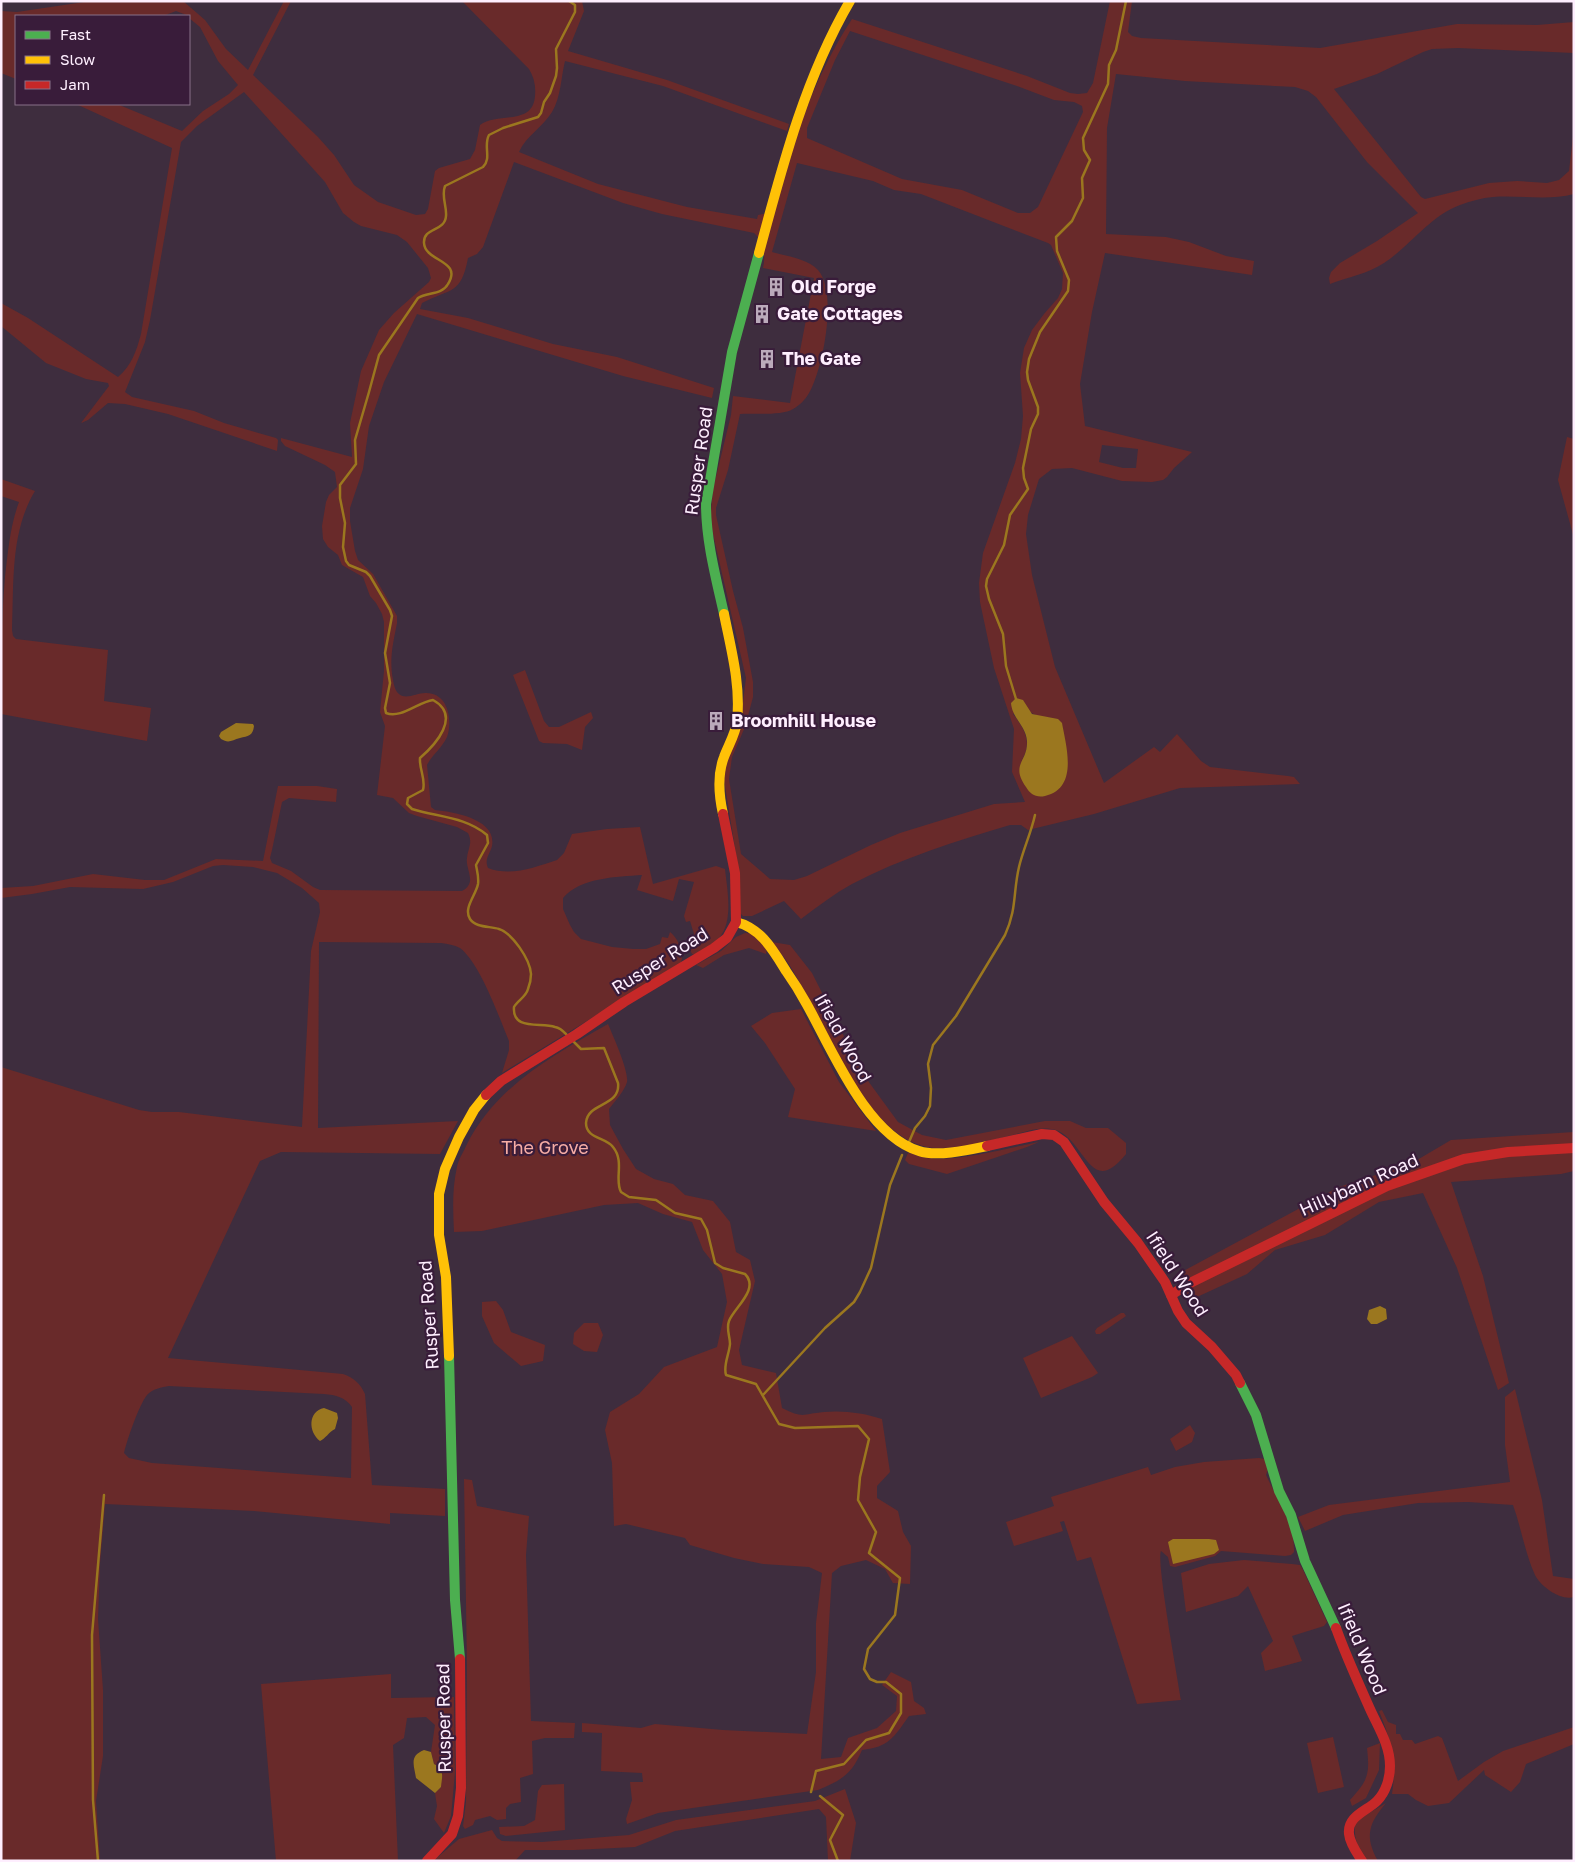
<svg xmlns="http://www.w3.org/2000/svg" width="1575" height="1862" font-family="'Golos Text',sans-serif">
	<rect width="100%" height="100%" fill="#3e2d3e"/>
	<g fill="#692a2a" fill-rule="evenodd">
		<path d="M91 1H183L205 20 226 49 248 70 284 1H291L253 75 318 137 334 155 354 185 378 202 416 215 425 214 428 209 435 171 439 168 470 159 475 150 480 125C497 112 533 126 535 96 536 86 534 77 529 69L462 1H582L584 11 568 51 667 80 789 124 787 131 663 86 565 61C561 77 561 97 552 112 543 127 526 136 519 152L598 184 687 207 757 219 758 215 768 213C792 147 813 78 852 19L1027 76 1070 93 1078 94 1087 93 1093 83 1110 1H1132L1128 32 1132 36 1141 38 1320 48 1457 24 1537 25 1574 22V53L1458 48 1432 49 1423 52 1377 74 1334 89 1421 197 1425 199 1489 183 1517 181 1547 183 1559 180 1569 171 1574 128V194C1548 201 1520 195 1493 197 1482 198 1470 201 1460 205 1430 216 1410 246 1384 263 1367 274 1348 277 1330 284L1329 278 1331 272 1340 263 1377 241 1418 213 1367 162 1316 97 1308 91 1295 87 1185 81 1116 74 1107 128 1106 234 1166 237 1189 242 1226 256 1254 261 1252 275 1105 253 1092 312 1080 384 1085 426 1192 452 1174 468 1167 477 1163 480 1152 482 1122 481 1072 468 1052 469 1039 479 1028 515 1026 534 1032 575 1055 667 1104 783 1154 747 1160 752 1177 734 1201 761 1210 767 1288 776 1294 777 1300 784 1180 788 1094 814 1028 830 1021 825H1010C957 841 901 858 852 884 834 894 818 906 801 919L784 901 752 916H743L740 913 735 848 724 780 725 765 741 718 746 678 710 521 713 489 731 415 733 396 790 403 814 278 763 268C766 255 764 242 754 233L662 214 623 203 514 162 483 247 477 254 468 258C461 295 451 288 422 303L420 309 468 318 553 344 617 357 714 388 712 398 623 376 417 314 384 382 369 426 363 469 350 508V521L355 551 358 560 373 574 397 616V623C393 644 389 659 393 680 394 685 395 691 399 694 406 700 417 693 425 693 448 692 453 720 447 737 442 748 432 755 427 765L431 807 435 810C454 812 497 819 492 846 490 854 484 859 488 868 511 877 535 867 557 860L564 853 572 834 607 829 640 827 653 884 716 866 725 869C727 889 734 921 719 938 713 944 704 949 697 955L692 954 687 944 690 937 694 934 690 921 686 922 684 916 694 882 679 879 673 901 637 890 642 875C617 877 581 877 563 898V909L570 925 574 932 581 939 612 947 633 949H646L660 944 662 937 668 938 670 932C678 938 686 955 680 964L502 1073 509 1050V1041C499 1017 480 963 460 948 454 945 448 944 441 943L319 942 318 1128 458 1121 440 1154 281 1152 260 1161 168 1358 343 1374C354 1378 360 1383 365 1394L372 1485 445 1489V1516L390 1513V1524L254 1511 105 1504 100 1563 98 1619 103 1690V1756L96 1801 100 1861H91V1859L89 1861H1V1067L139 1110 152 1112H179L302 1127 311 951 320 912 319 903 302 888 277 873 253 867 223 865 213 866 173 882 143 889 70 887 32 894 1 898V888L33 886 93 874 145 880H164L216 859 263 861 278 786H317L337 789 336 802 289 798 282 802 272 850 270 858 272 863 291 871 313 887 320 890 462 891C478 883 465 869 467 858 468 848 473 843 468 833L457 827 417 816 409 813 393 798 377 795 385 726 380 712 384 671V622L382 614 376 603 370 596 363 577 342 565 338 555 328 547 323 539 322 526 326 502 329 495 337 487 335 472 325 465 285 446 281 441V438L352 457 350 423 361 371 379 330 394 313 429 282 431 278 428 268 407 242 397 235 361 226 354 222 343 213 325 182 244 92 197 126 181 142 150 320 145 342 125 392 132 397 194 411 224 423 276 438 278 440 277 451 168 414 125 404 108 403 88 420 81 423 109 386 108 383 86 379 46 363 1 326V303L28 318 118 377C132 365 136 352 141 334L172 148 76 104H117L182 131 203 111 229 94 238 85 218 61 200 27 189 18V16L176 11 163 16H16V79L1 73V11L17 12ZM850 31 1017 86 1054 100 1074 102 1082 106 1083 112 1038 207 1030 213H1018L962 190 902 179 807 138V128L835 60ZM797 163 873 181 894 190 921 194 1048 243 1051 245 1063 273 1062 289 1058 298 1044 314 1032 330 1024 348 1020 373 1023 416 1021 439 1015 463 983 553 979 583 980 602 994 668 1014 729 1012 772 1025 802 994 804 900 833 871 845 807 876 794 880 770 879 741 854 729 779 732 757 745 727 753 697V682L743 628 733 591 716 515V508L728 470 740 414C754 413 782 416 793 409 800 405 805 400 809 393 823 369 838 292 818 270 808 259 786 256 772 252ZM1102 445 1138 449 1136 468H1123L1099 462ZM1027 709C1035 717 1043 717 1053 718L1021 761C1033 744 1025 729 1013 714ZM169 1386 324 1394C336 1395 345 1397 352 1407L351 1478 152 1463 129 1458 124 1453C127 1440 139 1405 147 1395 152 1389 162 1387 169 1386Z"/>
		<path d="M1567 437 1574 439V538L1558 480Z"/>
		<path d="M1 479 35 491C10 532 14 584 12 630L13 636 16 639 108 650 104 701 151 708 147 741 1 714C1 669 1 623 5 577 8 552 10 526 19 502L1 496Z"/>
		<path d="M525 670 544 721 549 727H559L591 712 593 718 585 727 582 750 567 744 543 743 539 741 513 675Z"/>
		<path d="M745 933 754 934 767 949 766 954 749 948 724 955 703 968 696 965 721 951 736 937Z"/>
		<path d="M772 942 790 945 812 973 863 1074 898 1122 922 1135 946 1140 1045 1121H1070L1086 1128H1108L1126 1143V1154C1090 1199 1086 1141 1056 1130 1041 1125 1022 1133 1008 1136 985 1142 960 1149 937 1148 866 1146 823 1018 790 966 785 958 778 950 772 942Z"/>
		<path d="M801 1009 839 1082 876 1131 788 1117 795 1089 765 1043 751 1026 772 1013Z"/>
		<path d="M608 1024C613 1036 629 1071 627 1082 624 1092 615 1101 609 1109L610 1125 623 1149 636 1169 654 1179 673 1184 685 1195 713 1201 730 1222 736 1252 750 1260 755 1281 739 1350 742 1365 776 1373 782 1408C804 1419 802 1414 824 1412 842 1410 865 1413 882 1419L890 1472 877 1486V1498L898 1511 903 1532 911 1546 910 1584 893 1583 885 1569 866 1560 841 1566 832 1573 821 1759 841 1757 848 1738 877 1728 896 1711 897 1696 882 1685 891 1672 911 1682 914 1701 924 1708 926 1714 909 1716C894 1737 889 1747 862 1750 852 1774 842 1780 818 1790L658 1813 627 1824 626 1819 632 1800 630 1782H643L642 1773 601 1771 602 1733 582 1732V1723L641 1728 655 1724 723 1730 807 1734 816 1672V1623L822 1573 809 1567 763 1564 734 1558 690 1545 685 1538 626 1524 614 1526 612 1463 605 1430 610 1412 639 1394 664 1367 717 1347 727 1302 722 1274 703 1250 692 1222 663 1214 638 1203 604 1205 482 1231 454 1232C453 1210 452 1189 457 1167 458 1160 463 1153 466 1146 496 1086 552 1056 608 1024Z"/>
		<path d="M1574 1132V1171L1561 1174 1451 1182 1483 1276 1509 1383 1498 1390 1457 1268 1423 1193 1379 1202 1325 1235 1275 1250 1247 1274 1197 1297 1187 1294 1176 1275 1339 1187 1412 1163 1451 1140Z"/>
		<path d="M1039 1142 1027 1147 947 1174 909 1164 905 1160 908 1153C914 1154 920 1157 927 1158 957 1162 1008 1148 1039 1142Z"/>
		<path d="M496 1301 503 1310 511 1332 545 1345 543 1361 521 1366 494 1343 482 1316V1302Z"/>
		<path d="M1121 1313H1124L1126 1316 1100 1334H1096L1095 1331 1097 1328Z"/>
		<path d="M584 1323H598L603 1335 597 1352 584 1351 573 1344 574 1333Z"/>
		<path d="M1072 1336 1098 1373 1092 1377 1041 1398 1023 1358Z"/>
		<path d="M1515 1389 1542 1500 1553 1576 1574 1579V1597C1561 1601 1541 1587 1535 1575 1525 1553 1521 1527 1513 1505L1468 1502 1418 1503 1343 1515 1305 1531 1298 1517 1329 1505 1510 1482 1505 1445V1397Z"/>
		<path d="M1190 1425 1195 1433 1192 1442 1176 1451 1170 1439Z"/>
		<path d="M1259 1458 1265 1459 1268 1469 1266 1475C1277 1499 1295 1524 1294 1552L1291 1555 1285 1556 1221 1551 1215 1556 1175 1567 1170 1566 1168 1557 1161 1551C1156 1561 1178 1679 1181 1700L1137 1704 1091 1557 1077 1561 1064 1521 1060 1522 1063 1531 1014 1546 1006 1522 1054 1506 1051 1497 1148 1467 1151 1475 1175 1467 1204 1462Z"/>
		<path d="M464 1479 472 1480 477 1506 529 1516 526 1555 531 1721 575 1723 574 1738H545L532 1741 533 1774 520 1778 521 1802 510 1804 506 1808V1819L497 1820 490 1816 475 1820 473 1825 465 1829 463 1826 466 1802 467 1666Z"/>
		<path d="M1244 1560 1292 1564 1300 1565 1303 1570 1327 1622 1324 1626 1292 1636 1302 1661 1265 1671 1261 1653 1273 1641 1248 1586 1238 1596 1186 1612 1181 1573 1209 1564Z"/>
		<path d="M391 1674V1698L454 1697 455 1772 451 1816 444 1833 434 1819 437 1806 435 1793 441 1787 440 1768 434 1764 431 1752 435 1725 426 1717 407 1718 404 1738 393 1745 398 1861H276L261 1684Z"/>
		<path d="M1382 1710 1388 1722 1396 1725V1734H1400L1403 1740H1412L1415 1744 1438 1736 1442 1738 1458 1781 1484 1762 1503 1751 1574 1727V1744L1526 1764 1520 1782 1511 1792 1485 1775 1484 1770 1449 1803 1428 1806 1416 1800 1408 1794H1392C1397 1764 1391 1740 1379 1711Z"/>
		<path d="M1333 1737 1344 1787 1318 1793 1307 1743Z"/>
		<path d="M1380 1743 1379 1770 1366 1798 1352 1806 1350 1800C1368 1780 1370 1775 1367 1748Z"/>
		<path d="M564 1784 565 1830 506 1836 500 1834 499 1827 524 1826 535 1820 538 1791 542 1785Z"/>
		<path d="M845 1789 856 1823 850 1861H828L826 1817 819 1809 675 1831 635 1847 574 1850H525L515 1861H433L459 1839 492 1830 497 1838 502 1841 542 1842 629 1835 676 1820 815 1801Z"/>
		<path d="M1386 1803C1369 1823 1364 1836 1378 1861H1367C1358 1849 1352 1835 1356 1821Z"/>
	</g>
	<g fill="#9b771f">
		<path d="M1016 698 1023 700 1032 714 1058 719 1062 723C1066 746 1079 788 1045 796 1036 798 1030 794 1026 787 1010 764 1028 762 1027 741 1026 726 1012 718 1011 703Z"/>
		<path d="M236 723 253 724 254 726C253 736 248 736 240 738 232 740 229 744 221 739L219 736 221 732Z"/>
		<path d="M1380 1306 1386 1309 1387 1319 1377 1324H1371L1367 1319 1369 1310Z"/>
		<path d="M324 1408 337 1413 338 1418 335 1429C329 1432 325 1439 320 1441 308 1432 308 1411 324 1408Z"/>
		<path d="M1173 1539H1209L1216 1540 1219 1550 1214 1554 1173 1564 1168 1542Z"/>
		<path d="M424 1750 431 1752 434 1764C445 1770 442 1776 441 1787L435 1793 416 1778C414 1765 409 1756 424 1750Z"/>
	</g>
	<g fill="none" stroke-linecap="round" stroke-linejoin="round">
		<g stroke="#9b771f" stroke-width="2.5">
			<path d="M1016 699 1006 666 1003 634 989 599 986 586 987 579 1004 545 1010 515 1028 489 1024 478 1023 468 1031 429 1038 414V407L1028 380 1027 372 1029 359 1040 332 1068 291 1069 280 1057 251 1056 237 1072 221 1083 198 1082 178 1090 160 1084 150 1083 138 1108 84 1109 65 1116 50 1126 1"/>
			<path d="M568 1036C564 1032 561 1028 555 1027 541 1022 512 1031 514 1007 518 1000 526 997 528 989 530 984 531 979 531 974 530 959 512 933 499 929 490 926 476 928 470 919 463 908 476 895 478 884 479 877 477 871 476 865L488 843 487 835C466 817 438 817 412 809L407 804 408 798 423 790C426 779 419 769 420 758 435 745 462 716 433 700 418 702 401 719 386 713L385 708 390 683 385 653 392 616 390 610 370 576 366 572 349 565 346 561 343 547 345 523 340 498V485L356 464 355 440 369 392 379 355 418 298C427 292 442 295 448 284 463 260 425 262 424 243 423 227 445 232 446 216 447 206 441 196 445 186L483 167C492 158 483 146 489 135L503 128 538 117 541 113 544 102 550 93 556 76 557 68 556 49 575 12V5L569 1"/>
			<path d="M572 1040 581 1049 604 1048 618 1083C621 1107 587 1102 586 1123 586 1139 606 1137 613 1147 625 1162 614 1179 621 1192L629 1197 656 1200 675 1213 701 1219 707 1230 715 1263 723 1268 745 1274C760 1289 734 1308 729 1321 726 1329 730 1336 730 1344 729 1355 723 1365 726 1375L756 1384 779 1424 795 1428 858 1426 869 1439 860 1477 858 1500 876 1532 869 1553 900 1578 895 1615 868 1649 864 1669 870 1679 877 1682H886L901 1694V1713L889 1733 866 1740 844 1764 816 1771 811 1792"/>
			<path d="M909 1142 915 1128 925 1116 930 1106 931 1088 928 1064 933 1045 956 1016 1005 935C1017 909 1013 892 1019 867 1023 850 1031 833 1035 815"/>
			<path d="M763 1395 825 1328 854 1302 860 1292 871 1268 890 1185 902 1155"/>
			<path d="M820 1796 843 1815 830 1840 838 1861"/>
			<path d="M98 1861 93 1800 92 1635 104 1495"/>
		</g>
		<g stroke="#4caf50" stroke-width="10">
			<path d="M724 614C716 578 706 541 706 504L732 352 759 253"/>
			<path d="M449 1356 455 1600 460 1659"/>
			<path d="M1240 1383 1256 1415 1279 1491 1291 1515 1305 1561 1336 1628"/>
		</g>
		<g stroke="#ffc107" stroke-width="10">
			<path d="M759 253C782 167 805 78 850 1"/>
			<path d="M723 814C719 796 717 775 724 757 728 746 736 733 737 721 741 685 731 649 724 614"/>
			<path d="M736 922C761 928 773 950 786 971 793 981 800 992 806 1003 831 1047 866 1135 919 1151 937 1157 968 1150 987 1146"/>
			<path d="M449 1356 446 1277 439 1235V1194L445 1169 459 1137 474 1110 486 1095"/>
		</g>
		<g stroke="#c62828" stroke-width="10">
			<path d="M486 1095 501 1081 577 1034 624 1002 714 948 727 938 736 922 735 873 723 814"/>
			<path d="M987 1146 1042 1134 1054 1135 1064 1142 1104 1202 1138 1243 1165 1282 1178 1311 1186 1323 1212 1347 1236 1375 1240 1383"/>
			<path d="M1171 1295 1190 1283 1387 1186 1464 1159 1508 1152 1574 1148"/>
			<path d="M1336 1628C1346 1656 1358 1682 1370 1709 1378 1727 1390 1745 1390 1766 1390 1778 1386 1792 1377 1801 1367 1811 1347 1816 1349 1834 1350 1844 1357 1853 1362 1861"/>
			<path d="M427 1861 452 1834 458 1816 461 1788 460 1659"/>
		</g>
	</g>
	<defs>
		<g id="building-bare" transform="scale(1.5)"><path d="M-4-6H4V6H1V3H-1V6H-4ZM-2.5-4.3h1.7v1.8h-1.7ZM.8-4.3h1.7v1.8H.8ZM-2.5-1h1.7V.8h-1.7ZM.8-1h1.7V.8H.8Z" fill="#bab" stroke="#391c3a" stroke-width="2.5" paint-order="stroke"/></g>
	</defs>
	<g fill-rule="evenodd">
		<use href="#building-bare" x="776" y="287"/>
		<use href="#building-bare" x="762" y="314"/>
		<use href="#building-bare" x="767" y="359"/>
		<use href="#building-bare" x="716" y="721"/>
	</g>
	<g text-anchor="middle" stroke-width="4.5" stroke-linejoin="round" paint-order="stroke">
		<g font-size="18" font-weight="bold" fill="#feeefe" stroke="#391c3a" text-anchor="start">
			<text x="791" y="293">Old Forge</text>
			<text x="777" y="320">Gate Cottages</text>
			<text x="782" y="365">The Gate</text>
			<text x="731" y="727">Broomhill House</text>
		</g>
		<g font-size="18" fill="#feeefe" stroke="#391c3a">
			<text transform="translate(699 461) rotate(-82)" y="6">Rusper Road</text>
			<text transform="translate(660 961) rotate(-32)" y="6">Rusper Road</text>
			<text transform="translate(843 1038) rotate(61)" y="6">Ifield Wood</text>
			<text transform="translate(1359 1185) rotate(-24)" y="6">Hillybarn Road</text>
			<text transform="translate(1177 1274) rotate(57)" y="6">Ifield Wood</text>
			<text transform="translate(429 1315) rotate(-94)" y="6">Rusper Road</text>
			<text transform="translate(1362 1649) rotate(67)" y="6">Ifield Wood</text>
			<text transform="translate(444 1718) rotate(-91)" y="6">Rusper Road</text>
		</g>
		<g font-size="18" fill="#f7ada5" stroke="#391c3a">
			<text x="545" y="1154">The Grove</text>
		</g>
	</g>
	<rect width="1575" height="1862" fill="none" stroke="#feeefe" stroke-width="5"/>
	<rect x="15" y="15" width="175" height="90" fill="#391c3a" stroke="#887088"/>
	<rect x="25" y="31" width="25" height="8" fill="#4caf50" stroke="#887088"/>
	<text x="60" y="40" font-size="15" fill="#feeefe">Fast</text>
	<rect x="25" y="56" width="25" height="8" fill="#ffc107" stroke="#887088"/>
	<text x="60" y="65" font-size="15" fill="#feeefe">Slow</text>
	<rect x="25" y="81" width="25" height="8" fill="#c62828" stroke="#887088"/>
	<text x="60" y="90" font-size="15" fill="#feeefe">Jam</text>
</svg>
